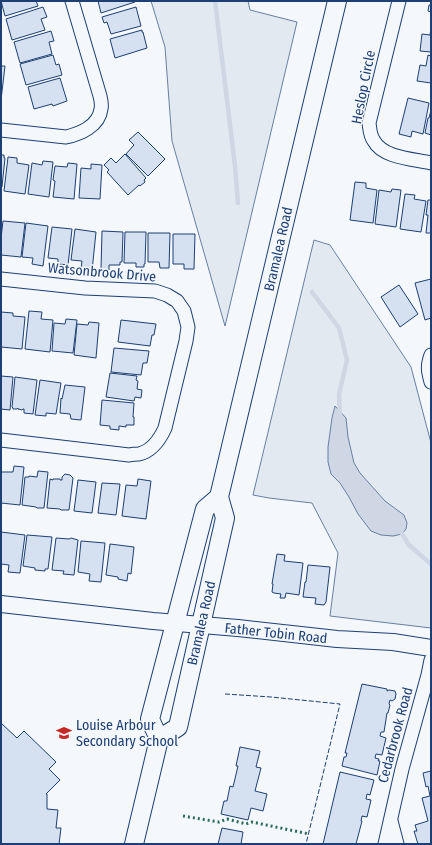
<svg xmlns="http://www.w3.org/2000/svg" width="432" height="845" font-family="'Fira Sans Condensed',sans-serif">
	<rect width="100%" height="100%" fill="#f4f7fb"/>
	<g fill="#e3e9f0" stroke="#687fa3">
		<path d="M151 1H248L250 10 297 22 225 326 172 141 165 47Z"/>
		<path d="M314 240 330 245 411 367 431 443V628L330 616 338 553 312 503 269 498 253 495Z"/>
	</g>
	<path fill="#cfd7e4" stroke="#687fa3" d="M335 406 346 418 348 437 354 463 360 473 385 501 404 515 407 523 406 529 402 534 393 536 381 535 371 531 358 514 349 497 340 483 331 474 328 462V447L332 418Z"/>
	<g fill="none" stroke-linecap="round" stroke-linejoin="round">
		<g stroke="#cfd7e4" stroke-width="4.5">
			<path d="M215 1 235 166 238 203"/>
			<path d="M312 292 339 328 347 360 339 394 340 418"/>
			<path d="M399 529 409 545 431 564"/>
		</g>
	</g>
	<g fill="#d5e0f0" stroke="#1d3f73">
		<path d="M1 1H36L38 6 5 16Z"/>
		<path d="M98 1H134L135 2 101 13Z"/>
		<path d="M429 5H431V12L428 11Z"/>
		<path d="M43 7 47 17 41 19 45 30 12 40 6 19Z"/>
		<path d="M136 7 141 26 111 34 107 22 104 23 102 17Z"/>
		<path d="M431 28V52L420 51 422 34 430 35Z"/>
		<path d="M142 30V32H143L147 48 115 58 110 39Z"/>
		<path d="M51 31 54 41 49 42 52 54 20 63 14 42Z"/>
		<path d="M53 55 56 65 59 64 62 75 26 85 20 64Z"/>
		<path d="M428 55 431 56V83L417 81 420 65 426 66Z"/>
		<path d="M1 66H5L1 100Z"/>
		<path d="M60 78 67 101 53 106 52 104 34 109 28 87Z"/>
		<path d="M408 98 429 103 423 134 412 131 411 137 399 134Z"/>
		<path d="M431 110V135L425 133 428 118H429Z"/>
		<path d="M138 132 165 159 148 176 126 154 134 145 129 140Z"/>
		<path d="M125 154 146 178 144 180 145 182 140 186 139 185 128 195 107 172 109 170 104 165 111 158 116 163Z"/>
		<path d="M1 155H4V158H5L2 187H1Z"/>
		<path d="M8 157 17 158V163L29 165 25 194 4 191Z"/>
		<path d="M43 161 53 162 49 197 28 194 32 163 42 165Z"/>
		<path d="M68 163 77 164 74 199 53 197 55 181 53 180 55 166 67 167Z"/>
		<path d="M91 164 102 165 100 199 79 198 81 168 91 169Z"/>
		<path d="M355 182 366 183V188L377 190 373 223 350 220Z"/>
		<path d="M392 189 401 190 396 227 375 224 379 190 391 192Z"/>
		<path d="M405 194 415 195 414 199 426 201 421 232 400 229Z"/>
		<path d="M428 200H431V233H426L428 215H426Z"/>
		<path d="M3 221 25 223 21 257 1 255V238Z"/>
		<path d="M26 223 48 226 43 266 32 264 33 258 22 257Z"/>
		<path d="M52 227 72 229 68 265 58 264V259L48 258Z"/>
		<path d="M75 229 96 232 92 271 81 269 82 261 71 260Z"/>
		<path d="M102 231 123 232 122 262H120V265H109V270H101Z"/>
		<path d="M125 232H146L145 264H144V267H136V263H124Z"/>
		<path d="M148 233H170L169 268H160L159 262H148Z"/>
		<path d="M173 234H195L194 269H184V264H173Z"/>
		<path d="M431 279V318L425 320 415 283Z"/>
		<path d="M399 285 418 314 400 327 381 297Z"/>
		<path d="M29 311 42 312 41 319 53 320 50 352 25 349Z"/>
		<path d="M1 312 13 313V316L25 317 22 349 1 347Z"/>
		<path d="M66 319 77 320 73 353 52 351 54 323 65 324Z"/>
		<path d="M121 320 156 324 154 335H152L150 346 118 342Z"/>
		<path d="M89 322 99 323 96 358 74 355 77 324 88 325Z"/>
		<path d="M114 348 149 351 147 363H143L141 375 111 372Z"/>
		<path d="M110 373 137 376 136 380 138 381 137 389 142 390 141 398 135 397 134 401 106 397Z"/>
		<path d="M1 376 13 377 10 410 1 409Z"/>
		<path d="M15 377 37 380 33 414 24 413V409H23L22 410 18 409V408L17 409H13V408L12 407Z"/>
		<path d="M40 380 61 383 56 414 46 413V416L35 415Z"/>
		<path d="M65 385 85 387 81 420 71 419 70 414 60 413 61 398 62 399Z"/>
		<path d="M102 400 134 403 133 417H134V425H126V427L119 426V430L110 429V426L100 425Z"/>
		<path d="M14 466 24 467 20 505 1 503V472H13Z"/>
		<path d="M38 471 48 472 44 508H37L36 507 22 505 25 477H29V476L37 477Z"/>
		<path d="M65 474 70 475 73 478 69 510H61L60 509 47 508 50 479 53 480V479H60V480H62V477Z"/>
		<path d="M138 479 151 481 146 519 122 516 126 485 137 486Z"/>
		<path d="M78 480 96 482 92 513 74 511Z"/>
		<path d="M102 483 120 484 116 515 98 513Z"/>
		<path d="M1 532 25 535 20 573 8 572 9 565 1 564Z"/>
		<path d="M27 535 52 537 48 569H45V571L35 570V568L23 566Z"/>
		<path d="M56 538 69 539 71 538 78 540 74 575 63 574 64 571 52 570Z"/>
		<path d="M81 541 105 543 101 582 89 581 90 574 78 572Z"/>
		<path d="M110 544 134 547 131 574 128 573 127 581 118 579V577L106 575Z"/>
		<path d="M277 554 285 555 284 561 303 563 299 595 286 593 285 598H280L281 594 274 593 272 592 273 584H272Z"/>
		<path d="M308 565 330 567 326 602 324 605 315 604 316 598 303 597 305 582H306Z"/>
		<path d="M362 684 387 689V691L389 690 395 691 396 694 395 699 392 701 390 700 389 704 390 705 388 713H387L384 732H381L380 736 386 738 382 755 376 754 375 758 379 759 378 761H380L377 775 342 766 344 757H346L347 753H345Z"/>
		<path d="M1 723 17 738 24 731 56 762 49 769 60 780 46 794H47V809L58 810 56 828H61L59 844H1Z"/>
		<path d="M240 747 260 751 256 767 261 768 255 791 267 794 263 811 251 808 248 820 221 814 224 801H227L230 786 233 787 238 766H236Z"/>
		<path d="M431 771V844H418L414 831H417L415 825 428 821 422 798 430 796 428 786 426 787 423 773Z"/>
		<path d="M340 772 374 780 370 795 367 794 366 799 371 800 367 817 362 816 361 821H362L356 844H323Z"/>
		<path d="M222 828 243 832 241 844H218Z"/>
	</g>
	<g fill="none" stroke-linecap="round" stroke-linejoin="round">
		<g stroke="#1d3f73" stroke-width="15">
			<g id="minor">
				<path d="M399 1 369 123C370 130 370 136 374 141 383 158 414 159 431 163"/>
				<path d="M1 130 66 137C80 134 99 126 101 109 102 105 101 100 100 96L72 1"/>
				<path d="M1 279 85 288 155 291 167 295 177 301 184 311 188 327 186 341 165 428C160 439 152 451 139 454 136 454 133 454 129 455L1 440"/>
				<path d="M431 355C427 366 428 371 431 382"/>
				<path d="M391 821 397 844"/>
				<path d="M385 844 402 769 428 675 431 660"/>
			</g>
		</g>
		<g stroke="#1d3f73" stroke-width="18">
			<path id="tertiary" d="M1 604 153 621 238 628 337 639 393 642 431 648"/>
		</g>
		<g stroke="#1d3f73" stroke-width="20">
			<g id="secondary">
				<path d="M159 739 178 727 225 518 219 497 337 1"/>
				<path d="M134 844 159 739 150 719 205 509 219 497"/>
			</g>
		</g>
		<use href="#minor" stroke="#f4f7fb" stroke-width="13"/>
		<use href="#tertiary" stroke="#f4f7fb" stroke-width="16"/>
		<use href="#secondary" stroke="#f4f7fb" stroke-width="18"/>
		<path stroke="#2c6c60" stroke-width="3" stroke-dasharray="2 3" stroke-linecap="butt" d="M183 816 219 822 227 819 246 824 252 822 309 834"/>
		<path stroke="#1d3f73" stroke-width="1" stroke-dasharray="5 2" stroke-linecap="butt" d="M225 694 271 697 340 704 306 844"/>
	</g>
	<defs>
		<g id="school-bare" transform="scale(1.2)"><path d="M0-5L7-2L0 1L-7-2ZM-4 1L0 2.5L4 1V4Q0 6-4 4Z" fill="#c62828" stroke="#f4f7fb" stroke-width="2.5" paint-order="stroke"/></g>
	</defs>
	<g fill-rule="evenodd">
		<use href="#school-bare" x="64" y="733"/>
	</g>
	<g text-anchor="middle" stroke-width="3" stroke-linejoin="round" paint-order="stroke">
		<g font-size="14" fill="#1d3f73" stroke="#f4f7fb">
			<text transform="translate(363 87) rotate(-79)" y="5">Heslop Circle</text>
			<text transform="translate(278 249) rotate(-77)" y="5">Bramalea Road</text>
			<text transform="translate(102 272) rotate(5)" y="5">Watsonbrook Drive</text>
			<text transform="translate(201 623) rotate(-77)" y="5">Bramalea Road</text>
			<text transform="translate(276 633) rotate(6)" y="5">Father Tobin Road</text>
			<text transform="translate(395 735) rotate(-75)" y="5">Cedarbrook Road</text>
		</g>
		<g font-size="14" fill="#1d3f73" stroke="#f4f7fb" text-anchor="start">
			<text x="76" y="730">Louise Arbour<tspan x="76" dy="16">Secondary School</tspan></text>
		</g>
	</g>
	<rect width="432" height="845" fill="none" stroke="#1d3f73" stroke-width="4"/>
</svg>
